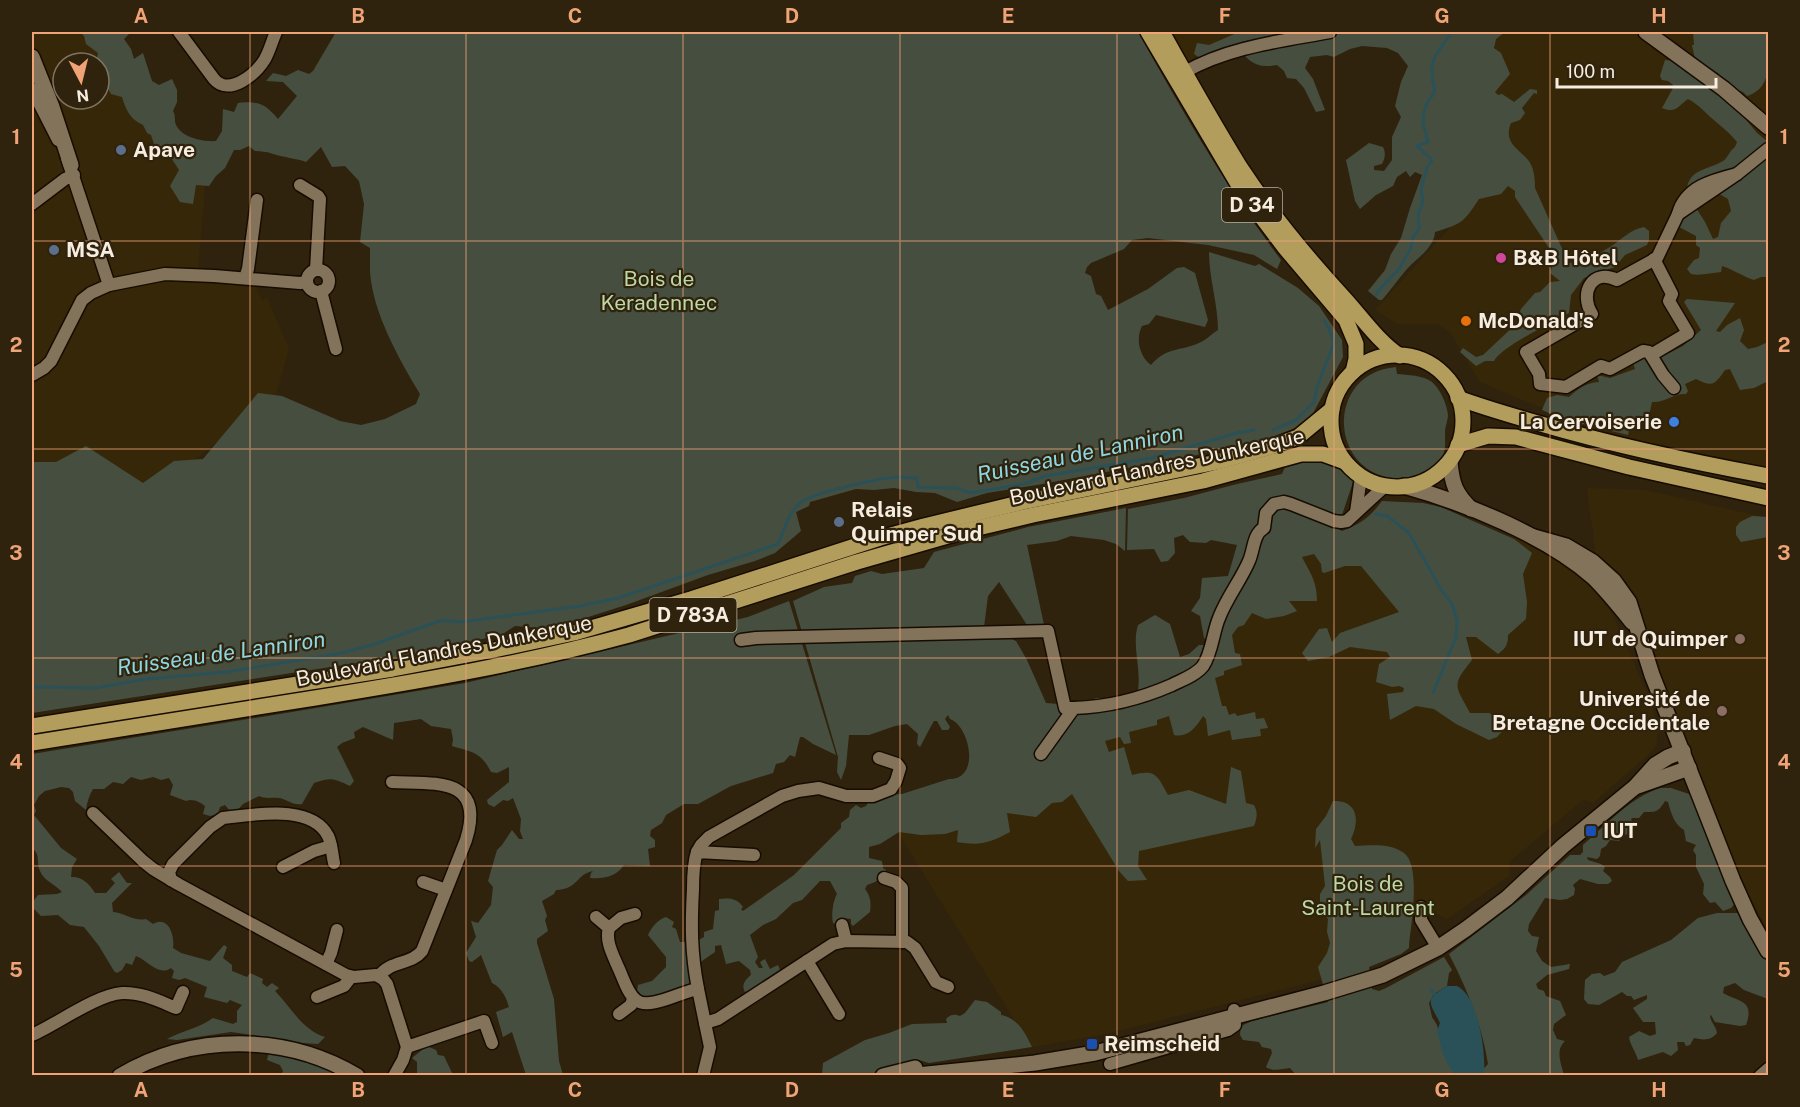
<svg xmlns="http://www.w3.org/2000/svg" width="1800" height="1107" font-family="'Public Sans',sans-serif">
	<rect width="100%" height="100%" fill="#30230d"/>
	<g fill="#372709" fill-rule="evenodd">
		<path d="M32 32H96L206 175 197 281 256 287 262 301 267 298 289 349 275 398 155 490 32 482ZM63 63H99V99H63Z"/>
		<path d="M1172 32H1278L1189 62Z"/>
		<path d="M1486 32H1768V467L1666 447 1593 429 1480 382 1450 332 1438 324H1398L1375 310 1457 220 1497 50Z"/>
		<path d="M1587 488 1645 490 1768 518V930L1743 885 1716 818 1662 677 1640 609 1619 576 1596 555Z"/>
		<path d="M1435 512 1524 541 1561 561 1595 591 1613 615 1649 698 1656 718 1658 733 1656 746 1647 756 1593 803 1584 799 1509 862 1510 875 1447 919 1429 910 1430 906 1416 901V909L1411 933 1405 944 1355 971 1106 1034 1032 1047 1026 1035 1012 1016 889 818 1212 683 1228 603 1332 534Z"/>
	</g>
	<g fill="#464f3f">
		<path d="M80 32H128L129 34 124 39 131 49 134 59 143 53 152 81 159 85 172 79 177 90V102L173 111C176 116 174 120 176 125 182 138 204 142 216 141L222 131 223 109 234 112 238 103C258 101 265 103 278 119L297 96 283 82 266 81 273 73 286 76 298 70 309 74 313 71 336 32H1138C1182 110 1226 188 1281 260L1277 269 1254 255 1208 245 1148 238 1132 240 1124 249 1091 263 1087 267 1085 273 1091 276 1096 294 1101 296 1108 310 1148 289 1177 268 1184 267 1195 273 1208 320 1205 327 1156 315 1149 324 1142 326C1135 339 1140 357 1151 365 1168 345 1184 352 1203 341 1208 338 1213 333 1218 330 1218 304 1209 278 1209 252L1255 266 1259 264 1298 288 1319 306 1342 340 1343 357 1311 417 1300 426 1271 438 1197 455 1037 485 987 493 957 502 935 493 916 492 894 488 874 490 856 489 810 502 809 506 796 512 801 531 775 553 755 561 708 575 626 605 585 618 540 628 515 626 501 635 409 655 32 713V462H56L86 446 143 483 174 461 203 459 258 393 282 396 340 421 361 425 385 419 416 404 420 394C399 359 373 313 370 272 370 264 370 256 370 248L360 242 364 204 359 181 345 166 332 167 321 147 306 162C299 159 293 159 286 157 273 155 269 151 255 151L249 146 240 150H234L225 168 216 176 209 186 196 185 193 204 180 202 170 186 179 170 165 148 154 144 151 135 147 133 143 125C130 119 126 110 122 97L111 94 99 72V63H94L95 59 97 58 98 53 86 44 84 36Z"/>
		<path d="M1239 32H1505L1496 39 1494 48 1501 53 1510 74 1495 92 1498 95 1502 94 1514 102 1530 89 1537 90V94L1534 93 1522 108 1525 113 1520 120 1511 123C1503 143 1518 148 1528 160 1534 167 1535 179 1535 188L1568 262 1581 266C1590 258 1600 253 1610 247 1621 240 1631 229 1644 227L1649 231V240L1647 245 1625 255 1615 267 1584 278 1571 295 1569 313C1553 322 1501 347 1494 361H1485L1476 366 1460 352 1463 348 1476 357 1483 355 1516 324 1521 309 1535 293 1540 292 1550 282 1560 281 1550 273 1555 257 1515 197V191L1508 186 1501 194 1479 199C1463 223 1463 223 1435 232 1434 248 1417 258 1407 269 1398 279 1391 290 1382 300H1379L1368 291 1385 270 1391 254 1401 238 1410 208 1422 175 1415 172 1410 177 1406 171 1397 177 1393 186 1376 195 1360 209 1355 201 1346 160 1369 143 1383 147C1386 153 1385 158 1382 164L1374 166V170L1384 171 1392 160V137L1401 117 1395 106 1401 82 1408 66 1398 53 1387 48 1362 46 1350 49 1334 57 1327 55 1310 57 1305 68 1313 79 1325 110 1316 112 1304 88 1296 79 1287 78 1284 71 1277 65C1254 69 1249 61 1236 45L1200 58 1194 54 1197 43 1209 45Z"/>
		<path d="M1693 32H1768C1768 54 1775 88 1747 96L1743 92 1735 89 1717 76 1719 74 1718 73 1695 59 1692 45H1694Z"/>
		<path d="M1665 60 1675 61 1681 65 1738 110 1757 133 1768 142V213L1766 226 1768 228V270L1767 277H1761L1754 280C1742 276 1734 270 1722 266L1721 272C1711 273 1700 276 1691 274L1687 269 1694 260 1699 258 1700 248 1696 245V236L1681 228 1676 224 1682 217 1696 208 1705 222 1713 239 1718 237 1721 223 1731 211 1728 199 1716 192 1687 189C1689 169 1708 170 1723 161 1728 158 1729 151 1735 147L1737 142C1730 133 1723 128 1715 121 1704 112 1701 106 1688 99 1678 106 1676 114 1662 108L1673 88V85L1668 81 1662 80 1660 76Z"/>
		<path d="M1687 299 1735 303 1716 331 1720 332 1727 325 1740 318 1744 330 1740 341 1748 349 1757 347 1768 342V381L1754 388 1740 390 1730 369 1725 370C1715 384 1713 388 1696 379L1685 384 1688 391 1686 394C1674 393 1665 403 1652 402L1648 420 1642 422 1631 420 1628 435 1562 419 1542 410 1547 398 1557 395 1569 397C1579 388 1586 383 1599 382L1597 375 1610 378 1635 369 1632 360 1645 354 1657 359 1683 346 1701 330 1684 302Z"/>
		<path d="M1396 367 1397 374C1407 375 1423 375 1432 382 1440 389 1447 404 1448 415 1448 420 1445 427 1445 432 1445 439 1446 449 1443 455 1438 466 1416 477 1405 478 1331 484 1320 374 1396 367Z"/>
		<path d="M1310 460C1330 463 1340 464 1354 479L1342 515 1333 518 1332 526 1342 531C1361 524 1370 517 1382 501L1423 503 1441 507 1514 539 1532 553 1523 574 1527 602 1526 619 1508 635C1508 645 1506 648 1498 654L1476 637H1466L1472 660C1451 686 1455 685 1470 713H1489L1509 724 1497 737 1489 740 1456 724 1434 709 1416 706 1390 720 1387 694 1403 692 1404 688 1399 686 1392 687 1376 682 1379 664 1390 657 1387 652 1350 647 1329 657 1308 661 1302 653 1319 629 1327 628 1332 642 1340 633 1399 612 1361 566H1345L1324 573 1322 572 1321 564 1314 554 1302 557C1310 573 1317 581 1317 601H1289L1297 611 1284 616 1266 619 1252 613 1244 625 1238 627 1232 635 1235 653 1240 654 1242 665 1224 671V675L1215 678 1222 706H1226L1229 715 1235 713 1237 716 1255 712 1256 719 1264 718 1268 728 1260 729 1261 736 1232 740 1230 730 1208 736 1206 719 1203 716C1196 727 1188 738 1174 735L1169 716 1157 720V725L1129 732 1131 743 1124 744 1120 737 1105 741 1109 752 1124 747 1132 775C1156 769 1157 775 1168 795L1189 790 1226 804 1231 767 1241 771 1246 803 1254 805C1258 812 1257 818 1254 826L1139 851 1138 866 1147 880 1128 881 1119 871 1072 794 1062 802 1052 803 1036 817 1007 813 1010 832C989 843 981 846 957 842L958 830 945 834 921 835 899 832 880 844 869 847V858L882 861 883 868 886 870V873L875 882 867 885 865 889C871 897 871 903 870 912L853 926 851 924V919L843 918V922L838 925 833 923C831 915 833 901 837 894L830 881H820L802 900 793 903 776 919 763 925 750 935 758 957 755 962 759 968H763L760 962 765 959 770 969 778 965 780 970 759 987 745 992C741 985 745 980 751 975L750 970 739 961 726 964 721 945 715 946V952C699 963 693 965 693 986L659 999 641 998 637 991 638 985 652 981 666 967V957L648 935C652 927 657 920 666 917L674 922 672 927 676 929 680 942H695L704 937V932L713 929 715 911 719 910V899C729 898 737 898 743 907L741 909 743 911 794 875 841 828V823L849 817 850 810 856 805 861 808 866 806 869 801C878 799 895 793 902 794L949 779C981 780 970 726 950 719L948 715 945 719 950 727 948 730H942L937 721H934C929 729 925 738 920 747L917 744 918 734 907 724 895 726 869 735H849L846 766 841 780 837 772 838 757 793 601 824 587 852 583 855 576 871 571 882 574 924 568 934 552 1028 527 1126 508 1125 551 1116 544 1104 540 1071 536 1057 541 1027 545 1044 625H1027L999 582 988 596 984 627 1016 641 1027 660 1046 703 1084 706 1096 698 1120 699 1137 695C1143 671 1131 647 1138 625L1155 615 1170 624 1180 657 1189 654 1199 645H1207L1208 641 1204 638 1200 616 1191 611 1200 598 1202 578 1228 576 1237 545 1211 540 1206 543 1190 542 1183 535 1174 538 1175 553 1168 561 1161 562 1154 549 1127 550 1128 509 1184 498 1237 484 1282 474 1285 467Z"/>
		<path d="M1752 516 1768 517V537L1741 542 1736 535V527L1740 522Z"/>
		<path d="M789 601 836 755 813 744 803 737H800L795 757 790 755 784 762 776 764 773 773 731 786 698 804H684L666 815 662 823 651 830 650 836 655 840V847L648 849 650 866 624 865C616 877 603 879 590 878L591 873 593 871C576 874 579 889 556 890L554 894 542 901 547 916 545 920 548 931 537 939V943L554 999 559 1061 563 1075H526L512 1032 503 1037 496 1012 509 1007C506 997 502 988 492 983L481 955 472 962 469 961 466 953 476 937 471 921 478 923 491 905 493 887 488 881 497 850 502 845 512 830 519 839H523L520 831 521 819 513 798 508 801 503 800 494 807 488 804 487 800 509 782V767L497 773 491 772C481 752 472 752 452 746L453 739 451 729 431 726 421 719 394 723 393 740 363 727 354 732 355 738 342 743 337 747 354 781 350 786C334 778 330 777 314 783L302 804C293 805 291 802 283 799 275 796 267 800 259 796L243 804 235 813 230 811 225 805 220 807 218 814 210 816 203 814 205 806C200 802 193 798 186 801L170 795 173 785 169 778 161 780 153 777 141 780 131 777 123 784 113 782 104 789H93C89 796 87 802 86 810L75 801 73 792 69 788 61 787 45 791 39 796 34 805 36 811 34 815 61 848 77 859 72 867 71 877C81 876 90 884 95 893H106L115 883 111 879 119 872 127 883H132L112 903 113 912C125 913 135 922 146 919L153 924C168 915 175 935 173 948L181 953 210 961 224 945 227 947 223 958 232 965V971L247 977 250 973 263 979 262 983 267 987 272 983 279 988 275 991C291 1007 302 1030 325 1037L318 1044 288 1042 253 1035 231 1032 177 1040 167 1039C182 1031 199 1028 213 1018L233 1024 237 1022V1011L242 1005 230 1000 227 1003 204 997 207 987 185 978 179 980 172 978 174 971 171 968C159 977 147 960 136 956L132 965 126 963 122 970 117 973 114 971 99 946 84 927 70 925 58 915 41 916 34 909 32 903 38 895 57 894 62 892C55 884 44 881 40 871 36 862 41 855 32 848V754L292 712 465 683 748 617Z"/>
		<path d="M1661 788H1671L1692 795 1736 902 1731 908 1723 911 1715 902 1710 903 1703 894 1704 884 1696 867V855L1693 850 1696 845 1686 841 1684 830C1674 824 1671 813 1668 802L1665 801C1658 812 1657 812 1644 812L1639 818H1632L1631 819 1633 823V832L1622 836 1619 841 1610 840 1606 846 1601 849 1600 856 1597 859 1587 857 1588 860 1601 864 1605 867 1603 871 1610 877 1612 881 1608 884H1598L1580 879 1573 885 1575 889 1574 895 1567 899 1560 900 1545 898 1529 924 1528 931 1532 936 1539 937 1536 951 1542 961 1551 967 1570 964 1569 969 1547 975 1536 984 1538 989 1544 991 1546 996 1560 1001 1566 1015 1554 1024 1553 1030 1557 1039 1565 1041C1555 1050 1561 1064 1564 1075H1478L1488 1064C1482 1025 1467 989 1449 954L1526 895 1570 855H1580L1583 852V845C1605 826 1633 795 1661 788Z"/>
		<path d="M1333 801C1358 800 1360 821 1351 839L1355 846C1371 845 1391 843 1404 853 1422 867 1410 927 1409 948L1401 954 1369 967 1372 989 1379 991 1386 988 1444 957 1452 970 1449 973 1447 986 1434 994 1429 1003 1432 1017 1437 1025 1444 1055 1456 1075H1296L1290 1068C1282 1069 1273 1072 1266 1067L1272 1053 1271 1049 1262 1047 1259 1042 1243 1040 1240 1035 1241 1026 1252 1021 1328 1002 1318 967 1327 953 1330 943 1327 932 1328 919 1320 909V894L1325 886 1320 840 1315 848 1316 829 1326 816Z"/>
		<path d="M1717 913H1737L1741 916 1768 956V999L1744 990 1735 983 1724 987 1723 993C1739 1002 1755 1000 1746 1025L1740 1026 1715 1022 1711 1015 1710 1016C1711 1023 1716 1026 1717 1033 1710 1041 1704 1040 1694 1038L1690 1045 1686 1046 1684 1042H1677L1678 1050 1671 1056 1663 1052 1638 1060C1636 1052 1630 1045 1629 1037L1639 1031 1650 1036 1656 1034 1655 1022H1643L1633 1008 1647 999V995L1634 1000 1631 996H1627L1622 992 1599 1005 1588 1004 1584 999 1585 980 1592 974 1600 973 1604 976 1615 972 1622 962 1671 940 1698 918Z"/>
		<path d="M975 1000 987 1002 1001 1012V1015C1018 1018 1025 1033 1032 1047L929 1063 919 1060 914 1064 875 1075H822L823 1063 865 1040 889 1033 912 1024 947 1023 946 1019C951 1014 954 1014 960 1016L965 1013Z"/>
		<path d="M427 1046 436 1050 438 1055 444 1056 453 1075H455H417V1062L412 1058Z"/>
		<path d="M269 1052 282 1053 339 1073V1075H281L283 1071 280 1065 267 1060Z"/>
	</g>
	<path fill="#2a5157" d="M1447 986C1449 986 1455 986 1457 986 1479 996 1486 1055 1484 1075H1456C1444 1064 1441 1047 1437 1031L1440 1023C1429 1001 1424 1000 1447 986Z"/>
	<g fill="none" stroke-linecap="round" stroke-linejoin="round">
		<g stroke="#2a5157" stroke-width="3">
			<path d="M1376 295 1379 290 1399 269 1411 248 1413 237 1419 229 1418 215 1423 202 1421 189 1427 168 1432 160 1417 146 1428 142 1423 123 1424 113 1426 105 1435 91C1432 81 1430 66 1435 57 1439 48 1447 41 1451 32"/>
			<path d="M1273 430 1296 420 1314 402 1317 387 1334 343 1329 329 1324 320"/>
			<path d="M1376 514 1387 516 1409 533 1442 591 1452 604 1457 621 1456 637 1433 693"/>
			<path d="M32 687 95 688 147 679 227 672 337 654 372 645 442 620 461 622 580 606 618 598 778 544C784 531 788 513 800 503 811 493 880 478 898 477 904 477 910 478 917 478L918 487 956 488 970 493 1024 484 1045 476 1152 458 1237 433 1254 430"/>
			<path d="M1431 989 1436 996"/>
		</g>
		<g stroke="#170c00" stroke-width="15">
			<g id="minor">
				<path d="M179 32 214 79C229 97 256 74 265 59 270 50 272 41 276 32"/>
				<path d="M1185 72C1228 47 1282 41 1330 32"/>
				<path d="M32 89 58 140"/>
				<path d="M67 158 109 285"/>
				<path d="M300 185 318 196 320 199 316 270"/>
				<path d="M32 204 65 179 74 175"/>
				<path d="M1678 214 1737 174 1768 149"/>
				<circle cx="318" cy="281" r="11"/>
				<path d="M245 278 248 269 257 200"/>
				<path d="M321 291 336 349"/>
				<path d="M1651 355 1688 333 1669 301 1672 294 1654 259"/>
				<path d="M32 375 44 368 51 361 82 300 91 293 109 285 165 274 214 276 300 283 307 282"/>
				<path d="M1674 388 1663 375 1649 352 1643 351 1610 369 1601 366 1566 387 1540 384 1539 374 1526 352 1592 314C1579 293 1592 268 1617 280L1657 258 1678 214C1685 187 1713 180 1737 174"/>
				<path d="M1356 512 1361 477"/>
				<path d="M741 640 756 638 1048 631 1065 708H1074"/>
				<path d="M1041 754 1074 708C1109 707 1140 699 1172 685 1182 680 1196 675 1203 666 1212 653 1213 632 1219 618 1227 597 1241 580 1249 561 1254 550 1253 534 1264 528L1266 513 1274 504 1284 502 1291 504 1334 521 1341 522 1347 521 1385 486"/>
				<path d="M93 813 143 861 153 869 178 884 346 975 354 977 376 975 383 979 387 984 407 1047 403 1060 394 1076"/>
				<path d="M697 852 701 845 709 837 782 796 798 791 819 788 846 796H873L891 789 896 781 900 768 897 764 879 758"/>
				<path d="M283 867 314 851 331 846"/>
				<path d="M884 878 896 882 902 888V942"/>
				<path d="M171 880 169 872 173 864 210 827 223 818 231 817C259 814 312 805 328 836 332 844 332 854 334 863"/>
				<path d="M423 882 446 890"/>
				<path d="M1421 907V920L1438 948"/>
				<path d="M596 917 609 928C605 941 613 955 618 967 623 977 627 993 636 1000 649 1011 682 991 698 989L705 1023"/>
				<path d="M842 925 846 941"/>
				<path d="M609 928 621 918 635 914"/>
				<path d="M807 961 839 1014"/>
				<path d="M326 964 331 953 337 930"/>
				<path d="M379 976C391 960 411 965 422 951L466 840C486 776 434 784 392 782"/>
				<path d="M698 989C691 953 691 925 693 889 693 877 693 864 697 852L754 855"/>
				<path d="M317 997 344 986 351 977"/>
				<path d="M619 1014 631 1005 633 999"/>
				<path d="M32 1035C57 1024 96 995 122 993 141 992 159 1001 176 1008L183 992"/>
				<path d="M407 1047 484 1021 492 1043"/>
				<path d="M1110 1064 1228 1030 1235 1025 1234 1010"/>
				<path d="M703 1076 710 1047 705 1023 718 1019 833 944 846 941 907 942 915 948 936 982 948 987"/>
				<path d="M1760 1076 1768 1069"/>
			</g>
		</g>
		<g stroke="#170c00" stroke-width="18">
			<g id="tertiary">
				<path d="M1646 32 1724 89 1768 127"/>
				<path d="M32 57 52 107 71 165"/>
				<path d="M1450 462C1452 484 1455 493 1471 509"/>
				<path d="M1404 486C1465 503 1545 535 1593 577 1607 591 1620 607 1632 622"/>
				<path d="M1534 537 1566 546 1593 562 1614 581 1629 602 1652 675 1733 881 1750 919 1768 951"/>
				<path d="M1638 786 1689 768"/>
				<path d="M120 1076C192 1033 285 1033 357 1076"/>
				<path d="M883 1076 915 1068"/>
				<path d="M907 1076 1035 1063 1095 1053 1324 993 1383 975 1438 948 1466 929 1507 898 1563 846 1635 787 1655 765 1668 757 1683 751"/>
			</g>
		</g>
		<g stroke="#170c00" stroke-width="18">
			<g id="primary">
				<path d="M1148 32 1242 191 1285 248 1346 320 1356 344V359L1353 372"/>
				<path d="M1162 32C1187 77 1213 123 1240 167 1271 214 1308 259 1346 300 1363 319 1379 342 1400 356"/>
				<circle cx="1397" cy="421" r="66"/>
				<path d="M1458 398C1485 408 1513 416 1541 424 1616 446 1692 462 1768 476"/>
				<path d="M1458 445 1488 436 1516 437 1629 467 1768 498"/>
				<path d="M32 726 393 669 494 650 574 633 691 599 880 538 924 526 1023 502 1217 462 1271 447 1298 437 1332 409"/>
				<path d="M32 743C126 728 221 713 315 698 421 681 526 663 629 635L857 562 965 531 1033 515 1203 481 1301 454H1323L1345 462"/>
			</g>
		</g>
		<use href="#minor" stroke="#83735b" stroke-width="12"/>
		<use href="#tertiary" stroke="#83735b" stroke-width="15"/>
		<use href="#primary" stroke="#b39d5d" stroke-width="15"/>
	</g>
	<path fill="none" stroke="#efa376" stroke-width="1.5" stroke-opacity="0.55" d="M250 32V1076M466 32V1076M683 32V1076M900 32V1076M1117 32V1076M1334 32V1076M1550 32V1076M32 241H1768M32 449H1768M32 658H1768M32 866H1768"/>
	<g fill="#5c6f8a" stroke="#30230d" stroke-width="2">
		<circle cx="121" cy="150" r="6"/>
		<circle cx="54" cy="250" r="6"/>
		<circle cx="839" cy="522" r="6"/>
	</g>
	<circle fill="#d1479c" stroke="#30230d" stroke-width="2" cx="1501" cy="258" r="6"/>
	<circle fill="#e8710a" stroke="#30230d" stroke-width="2" cx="1466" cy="321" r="6"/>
	<circle fill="#3f7fe0" stroke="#30230d" stroke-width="2" cx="1674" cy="422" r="6"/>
	<g fill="#8d6e63" stroke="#30230d" stroke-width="2">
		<circle cx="1740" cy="639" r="6"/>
		<circle cx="1722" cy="711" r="6"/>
	</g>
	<g fill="#1a4fb4" stroke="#30230d" stroke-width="2">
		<rect x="1585" y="825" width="12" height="12" rx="3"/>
		<rect x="1086" y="1038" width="12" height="12" rx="3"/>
	</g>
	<g text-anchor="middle" stroke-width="4.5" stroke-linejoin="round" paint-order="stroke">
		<g fill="#30230d" stroke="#bbb0a1" stroke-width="1.5">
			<rect x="1222" y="188" width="60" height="34" rx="4.5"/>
			<rect x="649.5" y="598" width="87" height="34" rx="4.5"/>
		</g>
		<g font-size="20" font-weight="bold" fill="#f6ede0">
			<text x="1252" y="212">D 34</text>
			<text x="693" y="622">D 783A</text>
		</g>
		<g font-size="21" font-weight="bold" fill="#f6ede0" stroke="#30230d" text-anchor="start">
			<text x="133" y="157">Apave</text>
			<text x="66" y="257">MSA</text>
			<text x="1513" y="265">B&amp;B Hôtel</text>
			<text x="1478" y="328">McDonald's</text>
			<text x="1662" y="429" text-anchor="end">La Cervoiserie</text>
			<text x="851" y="517">Relais<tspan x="851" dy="24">Quimper Sud</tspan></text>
			<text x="1728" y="646" text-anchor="end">IUT de Quimper</text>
			<text x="1710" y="706" text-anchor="end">Université de<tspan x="1710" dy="24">Bretagne Occidentale</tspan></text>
			<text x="1603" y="838">IUT</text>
			<text x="1104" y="1051">Reimscheid</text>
		</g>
		<g font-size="21" fill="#bbd8a5" stroke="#30230d">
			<text x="659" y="286">Bois de<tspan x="659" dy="24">Keradennec</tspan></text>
			<text x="1368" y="891">Bois de<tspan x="1368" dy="24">Saint-Laurent</tspan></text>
		</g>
		<g font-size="21" fill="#f6ede0" stroke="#30230d">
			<text transform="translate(1157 467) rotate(-12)" y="7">Boulevard Flandres Dunkerque</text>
			<text transform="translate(444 651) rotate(-11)" y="7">Boulevard Flandres Dunkerque</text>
		</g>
		<g font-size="22" font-style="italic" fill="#8dd7e3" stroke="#30230d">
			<text transform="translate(1080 453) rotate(-12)" y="8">Ruisseau de Lanniron</text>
			<text transform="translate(221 653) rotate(-8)" y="8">Ruisseau de Lanniron</text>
		</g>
	</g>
	<rect width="1800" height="1107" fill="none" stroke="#30230d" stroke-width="66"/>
	<g transform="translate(81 81) rotate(173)"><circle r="28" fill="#30230d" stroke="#7f7461" stroke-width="1.5"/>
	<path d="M0-4.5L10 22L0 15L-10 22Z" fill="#efa376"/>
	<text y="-9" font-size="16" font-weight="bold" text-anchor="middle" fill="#f6ede0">N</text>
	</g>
	<path d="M1557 78v9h159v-9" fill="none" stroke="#f6ede0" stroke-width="3"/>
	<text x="1566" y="78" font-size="18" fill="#f6ede0" stroke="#30230d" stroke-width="4.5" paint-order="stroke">100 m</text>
	<rect x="33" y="33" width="1734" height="1041" fill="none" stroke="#efa376" stroke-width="2"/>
	<g font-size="20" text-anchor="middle" font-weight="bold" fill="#efa376">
		<text x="141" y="23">A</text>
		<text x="358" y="23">B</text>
		<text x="575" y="23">C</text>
		<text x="792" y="23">D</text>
		<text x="1008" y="23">E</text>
		<text x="1225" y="23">F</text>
		<text x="1442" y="23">G</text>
		<text x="1659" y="23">H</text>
		<text x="16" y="144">1</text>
		<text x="1784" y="144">1</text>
		<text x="16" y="352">2</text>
		<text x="1784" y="352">2</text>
		<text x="16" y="560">3</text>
		<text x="1784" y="560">3</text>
		<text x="16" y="769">4</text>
		<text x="1784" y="769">4</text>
		<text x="16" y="977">5</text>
		<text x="1784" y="977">5</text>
		<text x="141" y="1097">A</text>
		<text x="358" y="1097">B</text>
		<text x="575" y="1097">C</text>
		<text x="792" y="1097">D</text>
		<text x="1008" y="1097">E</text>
		<text x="1225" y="1097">F</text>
		<text x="1442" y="1097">G</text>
		<text x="1659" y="1097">H</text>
	</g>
</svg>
